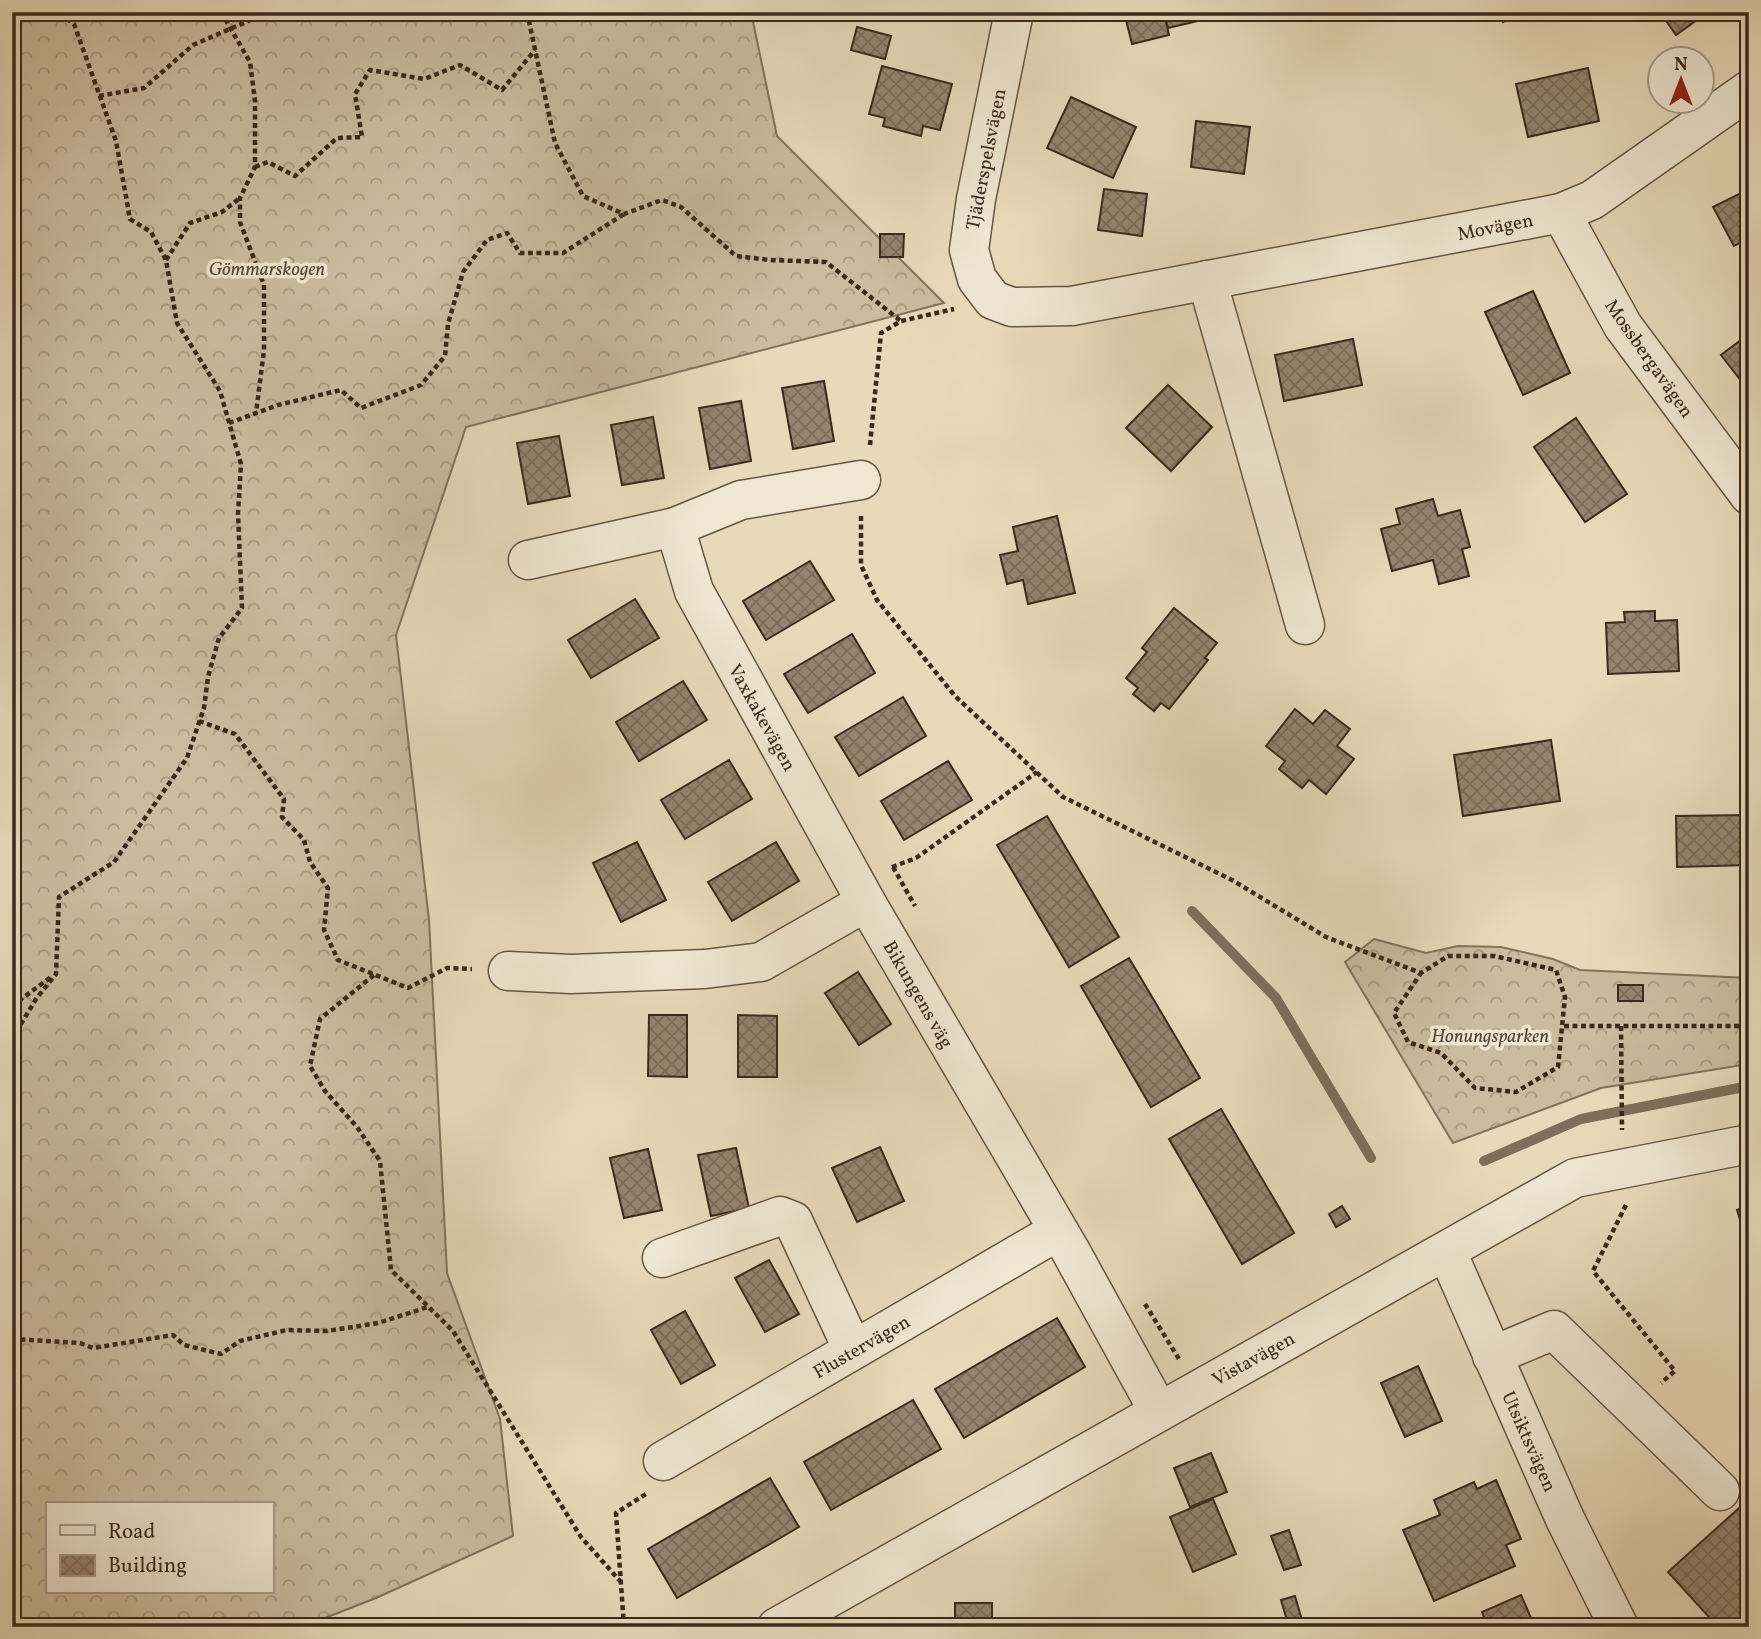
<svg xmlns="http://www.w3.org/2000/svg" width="1761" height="1639" font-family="Vollkorn,serif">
	<defs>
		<pattern id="forest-crowns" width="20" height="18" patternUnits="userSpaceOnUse" patternTransform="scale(1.75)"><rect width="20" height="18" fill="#cabc9f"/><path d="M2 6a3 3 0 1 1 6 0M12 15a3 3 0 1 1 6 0" fill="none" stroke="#a59981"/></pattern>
		<pattern id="building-cross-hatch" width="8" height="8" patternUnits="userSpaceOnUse" patternTransform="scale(1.75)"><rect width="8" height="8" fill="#94856f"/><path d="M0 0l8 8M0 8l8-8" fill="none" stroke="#7a6d5b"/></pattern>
	</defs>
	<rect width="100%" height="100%" fill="#e7daba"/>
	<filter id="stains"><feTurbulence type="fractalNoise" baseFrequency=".00286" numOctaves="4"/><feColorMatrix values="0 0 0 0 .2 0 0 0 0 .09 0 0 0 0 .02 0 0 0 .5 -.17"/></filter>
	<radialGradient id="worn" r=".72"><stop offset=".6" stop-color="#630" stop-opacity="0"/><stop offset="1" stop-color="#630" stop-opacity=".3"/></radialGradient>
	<g fill="url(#forest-crowns)" stroke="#82725e" stroke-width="2" fill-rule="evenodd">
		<path d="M12 12H751L777 136 944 303 466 427 396 635 429 920 447 1273 500 1419 513 1536 376 1598 302 1627H12ZM47 1504H271V1592H47Z"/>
		<path d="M1374 939 1426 953 1458 946 1501 947 1553 959 1580 970 1749 978V1064L1601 1088 1453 1143 1345 962Z"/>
	</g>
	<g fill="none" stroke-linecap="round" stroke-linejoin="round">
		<g stroke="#7e6f5c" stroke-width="10">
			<path d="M1192 911 1276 998 1371 1158"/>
			<path d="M1484 1161 1581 1119 1749 1086"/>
		</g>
	</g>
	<g fill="url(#building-cross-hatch)" stroke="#3a291e" stroke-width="2">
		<path d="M1124 12H1164L1169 35 1132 44Z"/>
		<path d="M1164 12H1226L1227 14 1168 28Z"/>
		<path d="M1497 12H1518L1503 22Z"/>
		<path d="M1660 12H1708L1676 35Z"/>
		<path d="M857 27 891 36 885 59 851 50Z"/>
		<path d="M882 66 952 84 940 130 923 126 921 136 883 126 885 118 869 114Z"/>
		<path d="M1588 68 1599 121 1528 137 1516 84Z"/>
		<path d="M1071 97 1136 127 1113 178 1047 148Z"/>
		<path d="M1196 121 1250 127 1244 174 1191 167Z"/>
		<path d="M1104 189 1147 194 1142 236 1098 230Z"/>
		<path d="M1749 189V238L1734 246 1713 207Z"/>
		<path d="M880 234H904L903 257H880Z"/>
		<path d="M1533 291 1570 373 1523 395 1485 312Z"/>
		<path d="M1749 334V391L1721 355Z"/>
		<path d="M1353 339 1362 385 1284 401 1275 355Z"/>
		<path d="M824 381 834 441 793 449 782 388Z"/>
		<path d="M1168 385 1212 427 1171 471 1126 428Z"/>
		<path d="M741 401 751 461 710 469 699 408Z"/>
		<path d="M653 417 664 478 622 485 611 425Z"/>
		<path d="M1576 418 1627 494 1585 522 1534 447Z"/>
		<path d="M559 436 570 496 528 504 517 443Z"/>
		<path d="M1433 499 1438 516 1460 510 1470 547 1462 549 1469 576 1439 584 1433 560 1392 571 1381 529 1400 524 1396 509Z"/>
		<path d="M1057 516 1075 593 1028 604 1023 580 1007 584 1000 555 1018 551 1013 527Z"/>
		<path d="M810 561 834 600 766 640 743 601Z"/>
		<path d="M635 599 659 638 591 678 568 640Z"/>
		<path d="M1174 608 1217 643 1205 658 1208 660 1169 709 1161 703 1154 711 1133 694 1138 688 1126 678 1147 652 1142 648Z"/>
		<path d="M1655 611V621L1677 620 1679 671 1608 674 1606 623 1625 622 1624 612Z"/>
		<path d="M852 634 875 673 808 713 784 674Z"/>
		<path d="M683 681 707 720 639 761 616 722Z"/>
		<path d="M903 697 926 736 859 776 835 737Z"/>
		<path d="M1295 709 1313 724 1325 710 1350 729 1337 746 1354 759 1326 794 1309 780 1302 788 1279 769 1285 761 1266 746Z"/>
		<path d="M1551 740 1560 801 1463 816 1454 755Z"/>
		<path d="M729 760 752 799 685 839 661 800Z"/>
		<path d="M948 761 972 800 904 840 881 801Z"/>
		<path d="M1749 815V865L1677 867 1676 816Z"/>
		<path d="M1047 816 1119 937 1069 967 997 845Z"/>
		<path d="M637 842 666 900 621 922 593 863Z"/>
		<path d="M776 842 799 881 732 921 708 882Z"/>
		<path d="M1129 958 1200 1078 1151 1107 1081 986Z"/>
		<path d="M858 972 891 1024 859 1045 825 993Z"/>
		<rect x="1618" y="985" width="25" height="16"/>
		<path d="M649 1015H687V1077L648 1076Z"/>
		<path d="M738 1015 777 1016V1077H738Z"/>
		<path d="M1221 1109 1294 1233 1242 1264 1169 1139Z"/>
		<path d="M880 1147 904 1201 857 1222 832 1168Z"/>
		<path d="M736 1148 749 1208 711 1216 698 1155Z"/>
		<path d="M648 1149 662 1210 624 1218 610 1158Z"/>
		<path d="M1342 1206 1350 1219 1336 1227 1329 1214Z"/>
		<path d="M1749 1206V1250L1737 1210Z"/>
		<path d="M769 1260 799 1314 765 1332 735 1278Z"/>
		<path d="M685 1311 715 1365 681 1384 651 1330Z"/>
		<path d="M1057 1318 1085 1367 964 1438 935 1389Z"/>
		<path d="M1418 1366 1442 1421 1405 1437 1381 1383Z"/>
		<path d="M913 1400 941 1449 831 1510 804 1462Z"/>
		<path d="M1211 1453 1227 1492 1190 1507 1174 1468Z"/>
		<path d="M770 1478 799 1527 677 1598 648 1549Z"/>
		<path d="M1496 1480 1521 1539 1506 1545 1515 1566 1434 1601 1403 1530 1440 1515 1434 1500 1474 1482 1477 1489Z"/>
		<path d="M1213 1499 1236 1554 1193 1572 1170 1517Z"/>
		<path d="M1749 1499V1627H1718L1668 1572Z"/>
		<path d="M1289 1530 1301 1565 1284 1570 1271 1536Z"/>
		<path d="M1521 1595 1535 1627H1488L1482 1612Z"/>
		<path d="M1295 1596 1302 1620 1288 1624 1281 1600Z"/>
		<rect x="955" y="1603" width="37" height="24"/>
	</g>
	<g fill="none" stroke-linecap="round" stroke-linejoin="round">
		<g stroke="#655545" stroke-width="41">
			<g id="minor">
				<path d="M1014 12 976 199 969 250 977 279 993 300 1012 307 1072 306 1561 213 1592 200 1749 90"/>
				<path d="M1561 213 1623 326 1749 495"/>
				<path d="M1207 280 1305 625"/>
				<path d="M675 527 694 591 866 902"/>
				<path d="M528 560 675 527 741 500 861 480"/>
				<path d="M508 971 571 974 705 969 761 962 866 902 1070 1250 1158 1410"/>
				<path d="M1447 1252 1565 1519 1619 1627"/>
				<path d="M662 1258 780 1216 793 1221 853 1350"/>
				<path d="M1492 1356 1554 1330 1720 1491"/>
				<path d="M663 1461 1058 1231"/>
				<path d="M777 1627 1575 1178 1749 1144"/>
			</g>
		</g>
		<g stroke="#3a291e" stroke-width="4.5" stroke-dasharray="5 3.5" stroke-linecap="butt">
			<path d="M221 12 250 62 255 101V167L240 198V222L264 285V350L256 413"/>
			<path d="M527 12 555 143 583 196 624 214 662 200 681 207 736 256 770 260 826 262 901 321"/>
			<path d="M12 14 13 12"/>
			<path d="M99 96 144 88 193 45 269 12"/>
			<path d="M255 167 268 162 295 176 337 138 362 137 355 94 370 70 424 79 460 65 502 90 535 50"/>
			<path d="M166 260 190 223 222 212 240 198"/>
			<path d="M229 423 278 405 341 390 361 408 421 385 445 356 448 324 463 272 487 240 507 233 520 253H563L624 214"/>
			<path d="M870 445 881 333 901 321 954 309"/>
			<path d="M861 516V565L877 600 955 696 1063 797 1232 880 1326 937 1421 973 1448 956H1494L1556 970 1565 997 1558 1067 1516 1092 1475 1088 1441 1053 1408 1042 1394 1013 1421 973"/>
			<path d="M199 721 235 734 284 799 282 817 304 840 310 862 328 888 324 930 338 960 408 988 447 968 472 969"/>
			<path d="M892 867 916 858 1037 772"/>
			<path d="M893 867 915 906"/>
			<path d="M374 975 320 1019 310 1066 325 1091 357 1127 380 1161 391 1270 453 1331 581 1537 620 1581"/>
			<path d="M12 1006 51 977"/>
			<path d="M1564 1026H1749"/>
			<path d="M1621 1026 1622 1130"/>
			<path d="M12 1039 36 999 56 974 59 897 114 862 187 758 204 708 208 677 219 638 242 608 238 514 241 464 220 391 177 323 166 260 151 232 130 219 116 141 74 24 57 12"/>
			<path d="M1626 1205 1593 1271 1675 1371 1661 1383"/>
			<path d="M1145 1304 1179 1359"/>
			<path d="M12 1339 80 1343 93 1348 173 1335 184 1345 221 1354 240 1341 287 1330 327 1331 378 1323 428 1307"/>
			<path d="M624 1627 616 1513 646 1494"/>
		</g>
		<use href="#minor" stroke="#efe7d2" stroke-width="38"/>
	</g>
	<g text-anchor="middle" stroke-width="7" stroke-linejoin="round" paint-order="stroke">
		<g font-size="19" fill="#3a291e" stroke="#efe7d2">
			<text transform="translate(985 159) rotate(-79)" y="7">Tjäderspelsvägen</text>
			<text transform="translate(1495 226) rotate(-11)" y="7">Movägen</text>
			<text transform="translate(1650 358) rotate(55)" y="7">Mossbergavägen</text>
			<text transform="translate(763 717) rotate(61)" y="7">Vaxkakevägen</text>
			<text transform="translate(919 994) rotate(60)" y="7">Bikungens väg</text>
			<text transform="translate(861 1346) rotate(-30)" y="7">Flustervägen</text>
			<text transform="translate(1253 1358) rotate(-29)" y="7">Vistavägen</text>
			<text transform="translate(1530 1441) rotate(66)" y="7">Utsiktsvägen</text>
		</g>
		<g font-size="19" font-style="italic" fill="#574638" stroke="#efe7d2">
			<text x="267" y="275">Gömmarskogen</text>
			<text x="1490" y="1042">Honungsparken</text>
		</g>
	</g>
	<rect width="1761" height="1639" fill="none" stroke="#e7daba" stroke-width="42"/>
	<rect x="14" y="14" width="1733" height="1611" fill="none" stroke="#3a291e" stroke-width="3.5"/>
	<rect x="21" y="21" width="1719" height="1597" fill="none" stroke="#3a291e" stroke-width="2"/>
	<rect x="46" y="1502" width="228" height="91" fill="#efe7d2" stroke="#a79b8a" stroke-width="2"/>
	<rect x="60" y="1525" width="35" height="10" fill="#efe7d2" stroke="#a79b8a" stroke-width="2"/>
	<text x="108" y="1538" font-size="21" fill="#3a291e">Road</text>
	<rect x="60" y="1555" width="35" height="21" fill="url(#building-cross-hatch)" stroke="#a79b8a" stroke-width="2"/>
	<text x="108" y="1572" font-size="21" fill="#3a291e">Building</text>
	<g transform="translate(1681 80)"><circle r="33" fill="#efe7d2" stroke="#a79b8a" stroke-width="2"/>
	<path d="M0-5L12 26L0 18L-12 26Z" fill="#8f2418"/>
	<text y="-10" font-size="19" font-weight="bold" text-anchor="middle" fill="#3a291e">N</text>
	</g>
	<rect width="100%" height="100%" filter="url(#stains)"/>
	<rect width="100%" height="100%" fill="url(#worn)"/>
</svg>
